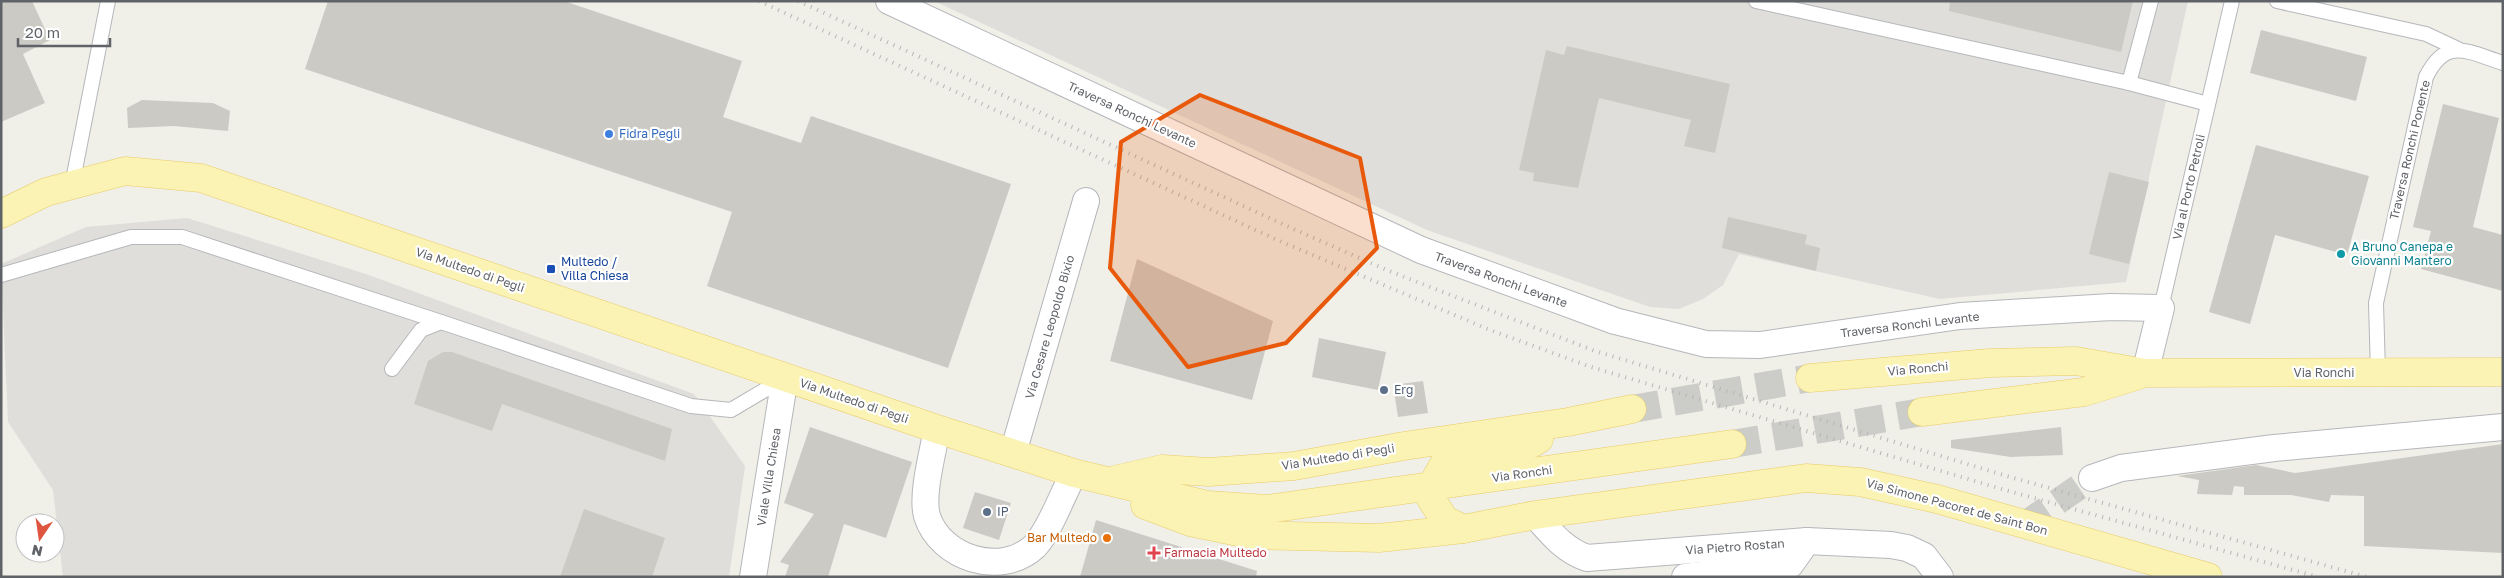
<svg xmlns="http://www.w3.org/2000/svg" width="2504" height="578" font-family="'Golos Text',sans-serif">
	<rect width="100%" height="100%" fill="#f0efe8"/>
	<g fill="#dfdeda">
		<path d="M934 1H2188L2126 282 1940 299 1739 254 1723 285 1703 299 1679 309 1650 307 1427 230Z"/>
		<path d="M187 218 366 274 694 394 745 466 729 577H63L53 490 8 422 1 264 86 227Z"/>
	</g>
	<g fill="#cccac4">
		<path d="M1 1H32L50 40 23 54 45 103 1 122Z"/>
		<path d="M328 1H564L742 61 723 117 801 143 811 116 1011 184 948 368 707 286 732 212 305 69Z"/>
		<path d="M1950 1H2133L2121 52 1949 11Z"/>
		<path d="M2261 30 2367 57 2356 101 2250 73Z"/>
		<path d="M1567 46 1730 84 1715 153 1684 146 1691 120 1599 98 1578 188 1533 181 1534 173 1519 170 1546 50 1564 55Z"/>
		<path d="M142 100 213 103 230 111 228 131 174 126 128 128 127 108Z"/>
		<path d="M2443 104 2499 118 2473 227 2503 235V291L2421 269 2431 231 2413 227Z"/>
		<path d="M2256 145 2369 176 2347 255 2275 235 2250 324 2209 312Z"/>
		<path d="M2109 172 2149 182 2129 264 2089 254Z"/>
		<path d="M1728 217 1807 235 1805 244 1820 248 1816 271 1722 248Z"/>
		<path d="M1137 259 1273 321 1252 400 1110 361Z"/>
		<path d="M1319 338 1386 352 1378 390 1312 377Z"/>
		<path d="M443 352H452L672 429 665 461 502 404 492 431 414 404 428 361Z"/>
		<path d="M1423 381 1428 413 1398 417 1393 385Z"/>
		<path d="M810 427 912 462 886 538 844 524 828 577H785L789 565 780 562 814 514 784 503Z"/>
		<path d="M2061 427 2063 455 2011 457 1951 448V440Z"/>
		<path d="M2503 444V553L2364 546V496L2331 495 2329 502 2291 495H2244V487L2234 486 2232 495 2197 494 2199 480 2177 476 2256 465 2295 473Z"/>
		<path d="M975 492 1011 503 999 540 963 528Z"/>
		<path d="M584 509 665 538 652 577H560Z"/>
		<path d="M1096 520 1257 571 1256 577H1080Z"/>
	</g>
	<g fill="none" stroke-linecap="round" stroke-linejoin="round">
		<path stroke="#ccccc8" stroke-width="26" stroke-dasharray="26 13" stroke-linecap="butt" d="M2025 524 2092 478"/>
		<g stroke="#ccccc8" stroke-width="28" stroke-dasharray="28 14" stroke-linecap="butt">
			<path d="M1632 409 1810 378"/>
			<path d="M1732 444 1922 412"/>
		</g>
		<g stroke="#b5b7bb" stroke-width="16">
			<g id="lane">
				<path d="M1756 1 2129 83 2208 104"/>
				<path d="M2277 1 2426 34 2458 49"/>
				<path d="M2129 83 2151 1"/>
				<path d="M72 185 108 1"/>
				<path d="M1 275 131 237H182L441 322"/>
				<path d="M2161 308 2232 1"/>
				<path d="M392 369 421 330 441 322 691 406 731 410 785 378"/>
				<path d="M2378 373 2376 303 2426 77C2446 36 2468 52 2503 63"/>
			</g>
		</g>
		<g stroke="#b5b7bb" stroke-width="28">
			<g id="street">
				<path d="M889 1 1421 250 1615 321 1706 344 1760 345 1960 316 2111 307 2161 308 2145 373"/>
				<path d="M937 429C933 452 921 495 927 516 940 558 1001 578 1035 546 1051 528 1062 495 1074 473"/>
				<path d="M1013 453 1086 201"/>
				<path d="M2092 478 2121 468 2274 448 2503 427"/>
				<path d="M1535 515C1551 533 1564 550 1587 558L1807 541 1891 545 1907 548 1924 556 1940 577"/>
				<path d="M753 577 785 377"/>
				<path d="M1685 577 1790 565 1807 541"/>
			</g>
		</g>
		<g stroke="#e9cc68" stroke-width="29">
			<g id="primary">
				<path d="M1 214 46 192 125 171 201 178 937 429 1074 473 1208 505 1267 509 1732 444"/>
				<path d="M1810 378 1990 363 2076 361 2145 373 2503 372"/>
				<path d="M1922 412 2084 392 2139 375"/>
				<path d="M1115 480 1162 469 1209 472 1294 466 1404 446 1568 422 1632 409"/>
				<path d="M1145 505 1190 522 1253 535 1379 538 1463 529 1535 515 1806 478 1860 482 1937 499 2208 577"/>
				<path d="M1463 529 1445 520 1431 499V487L1444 464 1529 445 1539 439"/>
			</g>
		</g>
		<use href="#lane" stroke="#fff" stroke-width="14"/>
		<use href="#street" stroke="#fff" stroke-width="26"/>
		<use href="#primary" stroke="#faf3b3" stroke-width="28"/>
		<g stroke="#b6b6b7" stroke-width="4" stroke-dasharray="1 6" stroke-linecap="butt">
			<path d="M759 1 1275 239 1490 330 1591 367 2005 490 2318 577"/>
			<path d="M798 1 1289 227 1389 271 1595 351 2010 477 2367 577"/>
		</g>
	</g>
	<path fill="#e8590c" fill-opacity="0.2" stroke="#e8590c" stroke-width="4" stroke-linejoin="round" d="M1200 95 1360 158 1377 248 1286 343 1188 367 1110 268 1121 142Z"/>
	<circle fill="#3f7fe0" stroke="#fff" stroke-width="2" cx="609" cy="134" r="5"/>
	<circle fill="#0f9aa8" stroke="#fff" stroke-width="2" cx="2341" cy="254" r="5"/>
	<rect fill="#1a4fb4" stroke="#fff" stroke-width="2" x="546" y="264" width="10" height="10" rx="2.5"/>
	<g fill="#5c6f8a" stroke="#fff" stroke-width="2">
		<circle cx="1384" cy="390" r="5"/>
		<circle cx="987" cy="512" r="5"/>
	</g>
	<circle fill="#e8710a" stroke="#fff" stroke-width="2" cx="1107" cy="538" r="5"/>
	<path fill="#e0444e" stroke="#fff" stroke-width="2" d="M1151.5 545.5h5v5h5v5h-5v5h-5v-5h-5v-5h5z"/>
	<g text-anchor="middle" stroke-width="4.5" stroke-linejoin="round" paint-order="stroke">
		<g font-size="12" fill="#5f6267" stroke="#fff">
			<text transform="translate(1132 115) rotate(25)" y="4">Traversa Ronchi Levante</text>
			<text transform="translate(2410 150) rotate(-77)" y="4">Traversa Ronchi Ponente</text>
			<text transform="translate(2189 187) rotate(-77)" y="4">Via al Porto Petroli</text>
			<text transform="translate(470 270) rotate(19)" y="4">Via Multedo di Pegli</text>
			<text transform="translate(1501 280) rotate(20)" y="4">Traversa Ronchi Levante</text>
			<text transform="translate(1910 325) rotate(-7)" y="4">Traversa Ronchi Levante</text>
			<text transform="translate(1050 327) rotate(-74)" y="4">Via Cesare Leopoldo Bixio</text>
			<text transform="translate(1918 369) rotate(-5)" y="4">Via Ronchi</text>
			<text x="2324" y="377">Via Ronchi</text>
			<text transform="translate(854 401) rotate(19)" y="4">Via Multedo di Pegli</text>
			<text transform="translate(1338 457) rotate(-9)" y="4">Via Multedo di Pegli</text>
			<text transform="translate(1522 474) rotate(-8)" y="4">Via Ronchi</text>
			<text transform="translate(769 477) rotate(-81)" y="4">Viale Villa Chiesa</text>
			<text transform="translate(1957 507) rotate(15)" y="4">Via Simone Pacoret de Saint Bon</text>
			<text transform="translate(1735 547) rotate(-4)" y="4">Via Pietro Rostan</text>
		</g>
		<g font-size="12" fill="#366cbe" stroke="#fff" text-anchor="start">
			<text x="619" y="138">Fidra Pegli</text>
		</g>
		<g font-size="12" fill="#0d838f" stroke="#fff" text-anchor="start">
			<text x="2351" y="251">A Bruno Canepa e<tspan x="2351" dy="14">Giovanni Mantero</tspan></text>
		</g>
		<g font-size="12" fill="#164399" stroke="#fff" text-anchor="start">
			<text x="561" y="266">Multedo /<tspan x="561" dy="14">Villa Chiesa</tspan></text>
		</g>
		<g font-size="12" fill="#4e5e75" stroke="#fff" text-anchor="start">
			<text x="1394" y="394">Erg</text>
			<text x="997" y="516">IP</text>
		</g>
		<g font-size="12" fill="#c56008" stroke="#fff" text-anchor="end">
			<text x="1097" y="542">Bar Multedo</text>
		</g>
		<g font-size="12" fill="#be3a42" stroke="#fff" text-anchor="start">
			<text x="1164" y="557">Farmacia Multedo</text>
		</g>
	</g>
	<rect width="2504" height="578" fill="none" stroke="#5f6267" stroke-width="5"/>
	<g transform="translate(40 538) rotate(193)"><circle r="24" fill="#ffffff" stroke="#bfc0c2"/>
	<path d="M0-4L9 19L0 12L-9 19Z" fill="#df553f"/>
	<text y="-8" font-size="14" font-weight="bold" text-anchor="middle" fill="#5f6267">N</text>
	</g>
	<path d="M18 38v8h92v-8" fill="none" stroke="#5f6267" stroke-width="2.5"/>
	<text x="25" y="38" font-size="15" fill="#5f6267" stroke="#ffffff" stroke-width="4" paint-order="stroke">20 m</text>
</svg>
